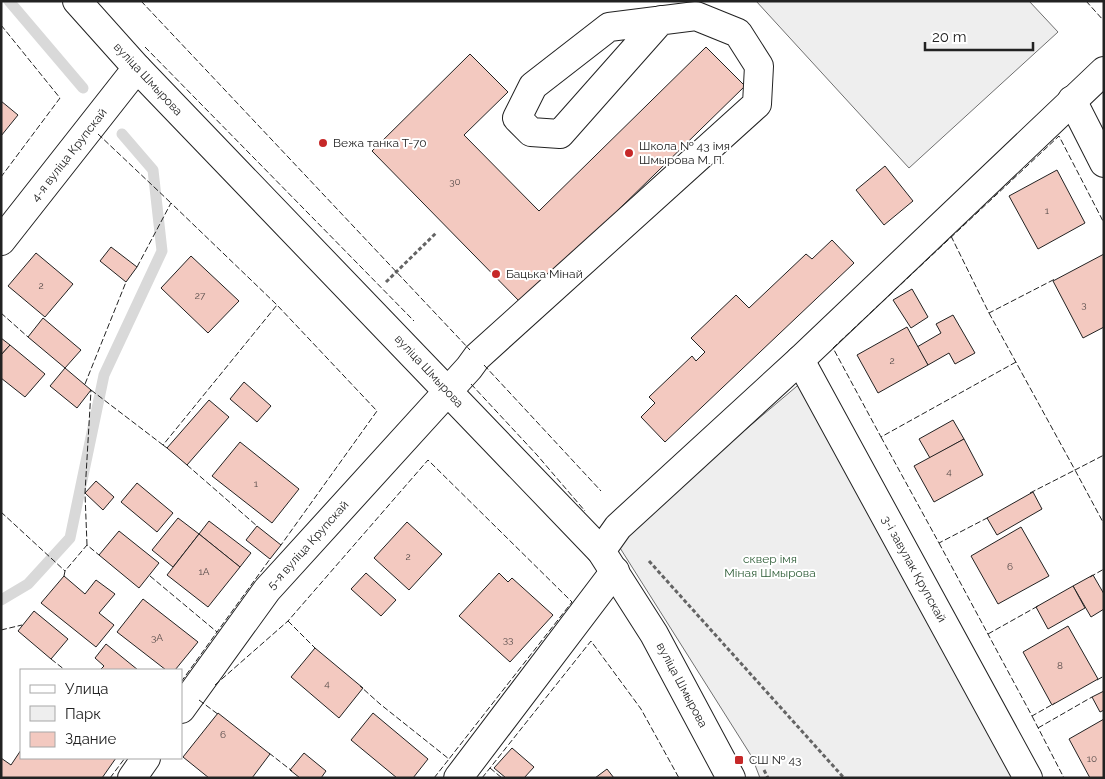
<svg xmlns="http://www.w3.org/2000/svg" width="1105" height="779" font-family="Raleway,sans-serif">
	<rect width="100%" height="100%" fill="#fff"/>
	<g fill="#eee" stroke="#6f6f6f">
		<path d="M756 1H1029L1058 32 909 168Z"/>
		<path d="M803 381 1019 778H760L752 757 615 540Z"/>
	</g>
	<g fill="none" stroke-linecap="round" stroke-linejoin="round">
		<g stroke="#d9d9d9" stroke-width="11">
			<path d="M9 1 83 88"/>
			<path d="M1 600 28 584 70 538 104 375 162 251 153 170 122 134"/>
		</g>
	</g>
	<g fill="#f3c9c0" stroke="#222">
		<path d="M706 47 745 86 522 304 372 151 470 54 508 92 464 135 539 211Z"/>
		<path d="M1 101 18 115 1 136Z"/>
		<path d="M885 166 913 201 884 225 856 190Z"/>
		<path d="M1057 170 1085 223 1038 249 1009 196Z"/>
		<path d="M832 240 854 263 665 442 641 417 655 403 649 397 692 356 696 361 705 352 691 338 736 295 749 308 806 254 812 259Z"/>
		<path d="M111 247 137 267 126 282 100 261Z"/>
		<path d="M36 253 73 284 45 317 8 286Z"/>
		<path d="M1104 254V327L1083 338 1053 281Z"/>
		<path d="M191 256 239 301 208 333 161 288Z"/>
		<path d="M912 289 928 317 911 328 893 300Z"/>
		<path d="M953 315 975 353 955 364 949 353 928 365 917 347 941 333 936 324Z"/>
		<path d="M43 318 81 350 65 368 28 337Z"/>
		<path d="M907 327 928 365 878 393 857 355Z"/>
		<path d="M1 338 10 345 1 355Z"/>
		<path d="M10 345 45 374 25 397 1 378V355Z"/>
		<path d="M65 368 91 390 77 408 50 386Z"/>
		<path d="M244 382 271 406 257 422 230 399Z"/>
		<path d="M209 400 229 417 187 465 167 448Z"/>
		<path d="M953 420 964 439 930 458 919 439Z"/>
		<path d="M964 439 983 475 934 502 914 466Z"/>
		<path d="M240 442 299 489 272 523 212 476Z"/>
		<path d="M96 481 114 497 103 510 85 493Z"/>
		<path d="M137 483 173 513 157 532 121 502Z"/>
		<path d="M1033 492 1042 509 997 535 987 518Z"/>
		<path d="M178 518 199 534 173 567 152 550Z"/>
		<path d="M209 521 251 553 240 567 199 534Z"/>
		<path d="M407 522 442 554 409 590 374 558Z"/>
		<path d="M257 526 281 545 270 559 246 540Z"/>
		<path d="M1021 527 1049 576 998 604 971 556Z"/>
		<path d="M119 531 159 563 139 588 99 555Z"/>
		<path d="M199 534 240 567 208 607 167 575Z"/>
		<path d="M366 573 396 600 381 616 351 589Z"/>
		<path d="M499 573 508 582 512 578 553 615 510 662 459 616Z"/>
		<path d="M1093 575 1104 594V609L1091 617 1073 586Z"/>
		<path d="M64 576 85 594 96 580 115 594 99 613 114 625 96 647 41 603Z"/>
		<path d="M1073 586 1085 608 1048 629 1036 607Z"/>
		<path d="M143 599 198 642 175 670H166L117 632Z"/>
		<path d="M34 611 68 639 51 659 18 631Z"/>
		<path d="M1068 626 1098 679 1052 705 1023 652Z"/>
		<path d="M106 644 138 670H100L104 666 95 658Z"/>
		<path d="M315 648 363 688 339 718 291 677Z"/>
		<path d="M1104 691V710L1100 712 1092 697Z"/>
		<path d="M218 713 270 754 252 778H209L183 757Z"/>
		<path d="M373 713 428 759 413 778H397L351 740Z"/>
		<path d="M1104 719V778H1090L1069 739Z"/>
		<path d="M512 748 534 767 524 778H506L494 768Z"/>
		<path d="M21 750V758H116L102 778H1V758L11 765Z"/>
		<path d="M304 753 326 771 321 778H300L290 770Z"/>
		<path d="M607 769 614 778H595Z"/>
	</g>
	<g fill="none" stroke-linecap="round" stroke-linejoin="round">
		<g stroke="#222" stroke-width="30">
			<g id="minor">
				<path d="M77 1 137 68 601 551 654 634 731 778"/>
				<path d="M1072 100 1104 163"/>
				<path d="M1 241 137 68"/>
				<path d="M800 360 1028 778"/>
				<path d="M601 551 618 527 800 360 1104 71"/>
				<path d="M181 709 267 590 469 368 477 357 757 104 759 66 738 33 696 16 609 27 533 86 517 118 531 132 560 134 661 20"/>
				<path d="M132 778 146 758"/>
				<path d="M458 778 615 571"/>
			</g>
		</g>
		<g stroke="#646464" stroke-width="3" stroke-dasharray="4 2.5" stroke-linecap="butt">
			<path d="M386 282 436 233"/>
			<path d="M649 561 844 778"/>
			<path d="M764 770 768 778"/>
		</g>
		<use href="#minor" stroke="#fff" stroke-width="28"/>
		<g stroke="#222" stroke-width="1" stroke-dasharray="6 2.5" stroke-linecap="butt">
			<path d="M141 1 470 350"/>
			<path d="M1086 1 1104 21"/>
			<path d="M1 25 60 98 1 177"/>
			<path d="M145 47 414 321"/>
			<path d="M98 134 171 203"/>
			<path d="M951 236 989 313 1055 279"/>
			<path d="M137 267 171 203 277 305"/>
			<path d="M1 313 28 337"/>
			<path d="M989 313 1075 470 1104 455"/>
			<path d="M1016 362 881 437 833 348 1059 136 1104 223"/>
			<path d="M484 365 601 491"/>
			<path d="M85 384 126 282"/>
			<path d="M471 384 537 455 585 511"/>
			<path d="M91 390 163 445"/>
			<path d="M881 437 939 543 989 517"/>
			<path d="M167 448 163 445 277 305 377 411 281 545"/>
			<path d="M187 465 257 526"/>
			<path d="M1030 493 1075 470 1104 524"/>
			<path d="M1 512 65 571"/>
			<path d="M939 543 1032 716 1055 703"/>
			<path d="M87 545 85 493 91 390"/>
			<path d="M64 576 65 571 87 545 99 555"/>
			<path d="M150 576 217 632 270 559"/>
			<path d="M1090 577 1104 569"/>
			<path d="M288 621 316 649"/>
			<path d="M1 630 22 625"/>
			<path d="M988 634 1038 606"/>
			<path d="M51 659 65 670"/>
			<path d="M1097 680 1104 676"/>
			<path d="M181 682 217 632"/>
			<path d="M215 685 288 621 428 460 572 602 449 759 380 704 360 686"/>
			<path d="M199 700 219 715"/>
			<path d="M1032 716 1064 778"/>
			<path d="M1038 728 1092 697"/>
			<path d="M269 753 292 771"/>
			<path d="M490 768 502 778"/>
			<path d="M110 778 125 758"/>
			<path d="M434 778 449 759"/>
			<path d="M482 778 591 641 641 709 679 778"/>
		</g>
	</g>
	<g fill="#c62828" stroke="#fff" stroke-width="2">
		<circle cx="323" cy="143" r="5"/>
		<circle cx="629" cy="153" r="5"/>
		<circle cx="496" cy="274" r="5"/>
		<rect x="734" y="755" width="10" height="10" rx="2.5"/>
	</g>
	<g text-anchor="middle" stroke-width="4" stroke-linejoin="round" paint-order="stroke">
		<g font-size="10" fill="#564c4a">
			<text x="455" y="185">30</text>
			<text x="1047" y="214">1</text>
			<text x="41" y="289">2</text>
			<text x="200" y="299">27</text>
			<text x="1084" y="308">3</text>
			<text x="892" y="364">2</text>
			<text x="949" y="475">4</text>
			<text x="256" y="487">1</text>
			<text x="408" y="560">2</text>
			<text x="1010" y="570">6</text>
			<text x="204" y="575">1А</text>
			<text x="157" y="641">3А</text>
			<text x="508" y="643">33</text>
			<text x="1060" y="669">8</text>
			<text x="327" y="687">4</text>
			<text x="223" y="738">6</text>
			<text x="1092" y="762">10</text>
		</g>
		<g font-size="12" fill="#222" stroke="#fff">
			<text transform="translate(148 79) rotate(47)" y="4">вуліца Шмырова</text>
			<text transform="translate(69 155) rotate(-52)" y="4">4-я вуліца Крупскай</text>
			<text transform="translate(429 371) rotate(47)" y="4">вуліца Шмырова</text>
			<text transform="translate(308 545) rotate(-48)" y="4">5-я вуліца Крупскай</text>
			<text transform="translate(914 569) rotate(61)" y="4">3-і завулак Крупскай</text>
			<text transform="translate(682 685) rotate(62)" y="4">вуліца Шмырова</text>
		</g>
		<g font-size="12" fill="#222" stroke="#fff" text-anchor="start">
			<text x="333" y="147">Вежа танка Т-70</text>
			<text x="639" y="150">Школа № 43 імя<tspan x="639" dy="14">Шмырова М. П.</tspan></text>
			<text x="506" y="278">Бацька Мінай</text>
			<text x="749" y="764">СШ № 43</text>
		</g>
		<g font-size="12" fill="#2f5e38" stroke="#fff">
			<text x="770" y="563">сквер імя<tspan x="770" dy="14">Міная Шмырова</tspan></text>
		</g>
	</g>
	<rect width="1105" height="779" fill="none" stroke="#222222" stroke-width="5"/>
	<rect x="20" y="669" width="162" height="90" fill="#ffffff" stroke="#a7a7a7"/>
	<rect x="30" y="685" width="25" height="8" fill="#ffffff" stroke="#a7a7a7"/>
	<text x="65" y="694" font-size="15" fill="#222222">Улица</text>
	<rect x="30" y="706" width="25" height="15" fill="#eeeeee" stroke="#a7a7a7"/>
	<text x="65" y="719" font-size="15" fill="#222222">Парк</text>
	<rect x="30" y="732" width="25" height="15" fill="#f3c9c0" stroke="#a7a7a7"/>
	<text x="65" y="744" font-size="15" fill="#222222">Здание</text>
	<path d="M925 42v8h108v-8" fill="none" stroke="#222222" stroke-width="2.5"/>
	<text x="932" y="42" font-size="15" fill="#222222" stroke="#ffffff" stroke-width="4" paint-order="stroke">20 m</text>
</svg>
